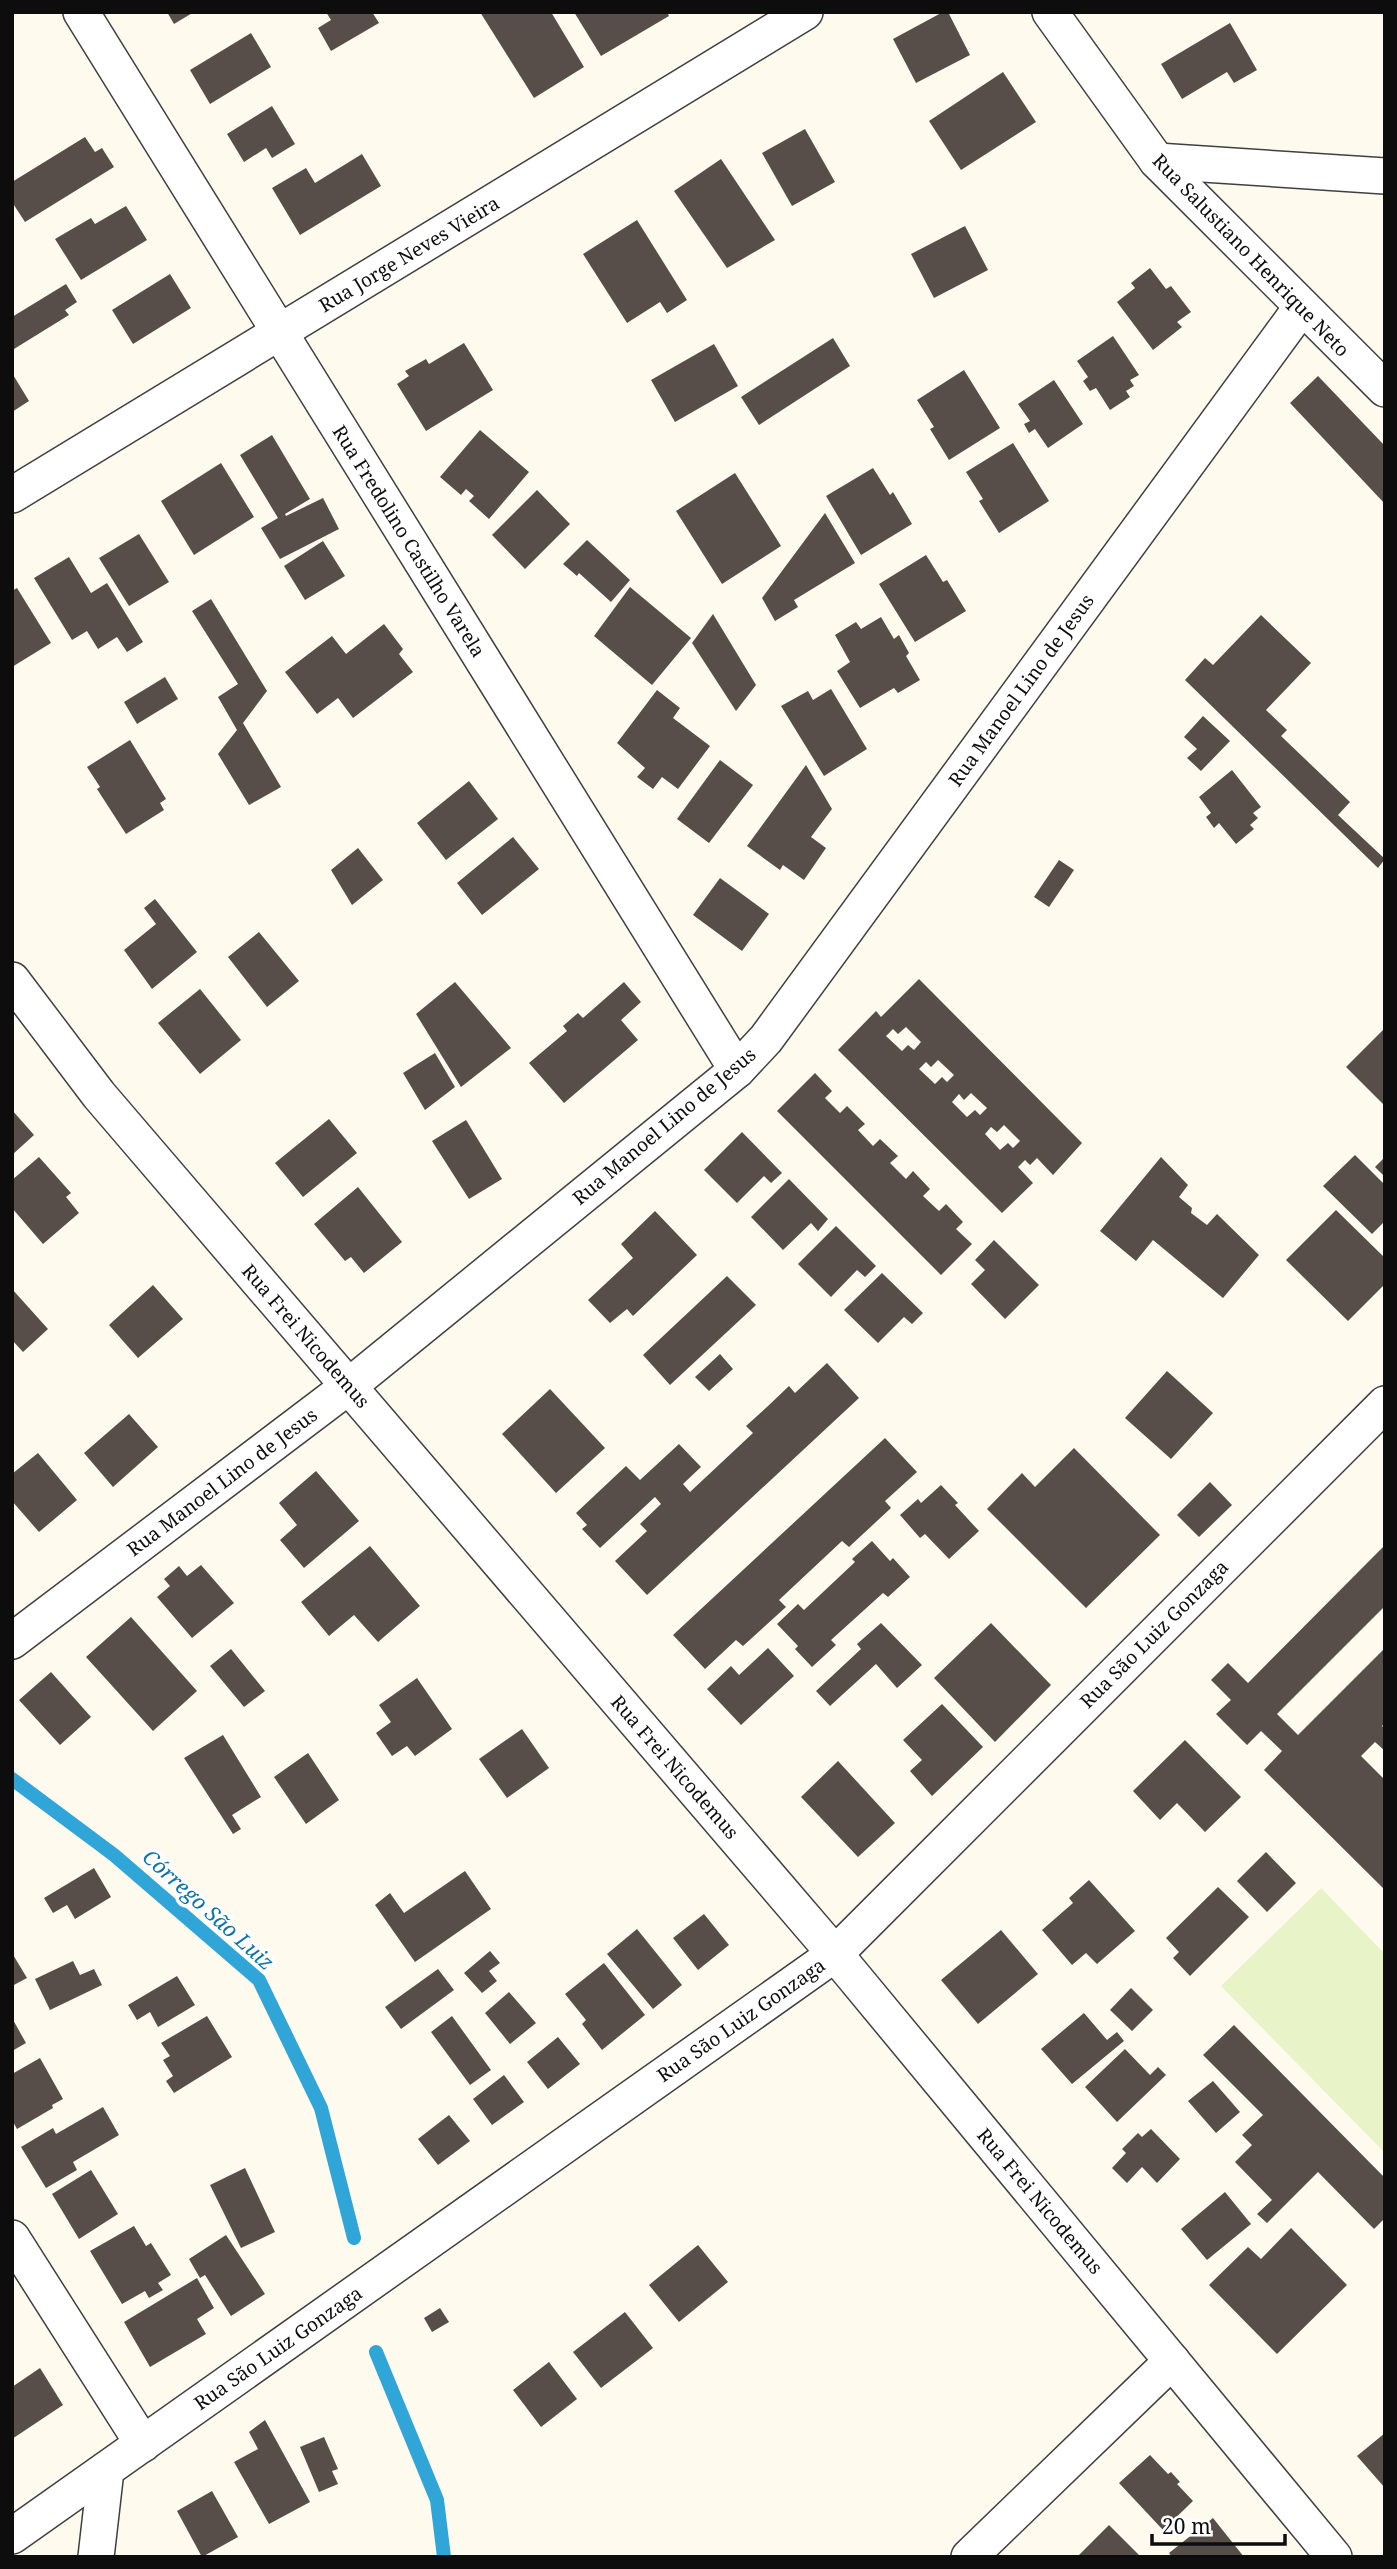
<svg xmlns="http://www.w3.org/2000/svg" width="1397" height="2569" font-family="'Noto Serif',serif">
	<rect width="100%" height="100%" fill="#fffaee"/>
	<path fill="#e8f3c7" d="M1321 1888 1385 1954V2153L1221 1986Z"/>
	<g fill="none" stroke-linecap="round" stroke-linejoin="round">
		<g stroke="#2fa5d8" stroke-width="14">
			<path d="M12 1779 114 1855 259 1980 321 2108 354 2238"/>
			<path d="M376 2352 437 2500 444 2557"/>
		</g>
	</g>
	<g fill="#574d49" fill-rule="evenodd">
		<path d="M167 12H194L174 24Z"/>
		<path d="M326 12H372L379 23 331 51 318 28 331 20Z"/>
		<path d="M480 12H551L584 67 534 98Z"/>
		<path d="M574 12H667L669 16 601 56Z"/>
		<path d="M943 12H948L970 55 916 83 893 39Z"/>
		<path d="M1230 23 1257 70 1234 83 1227 72 1182 99 1161 64Z"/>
		<path d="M251 33 271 67 210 104 190 70Z"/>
		<path d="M1003 72 1036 122 961 170 929 121Z"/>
		<path d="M272 106 295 144 272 158 266 148 244 162 227 134Z"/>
		<path d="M805 129 835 182 792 206 762 153Z"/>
		<path d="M85 137 95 152 102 148 114 167 25 222 12 202V182Z"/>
		<path d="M362 154 381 186 300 235 272 188 306 168 315 183Z"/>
		<path d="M721 159 775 240 727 268 674 191Z"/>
		<path d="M126 206 147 240 81 280 55 239 91 218 95 224Z"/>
		<path d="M637 220 687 300 667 313 660 302 627 323 583 254Z"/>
		<path d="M965 226 988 270 934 298 911 254Z"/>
		<path d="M1150 268 1166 289 1171 286 1191 312 1177 322 1182 327 1153 350 1117 302 1135 288 1131 283Z"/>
		<path d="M170 274 191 308 133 344 112 310Z"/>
		<path d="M66 284 77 302 65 310 69 315 14 349 12 317Z"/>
		<path d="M1113 336 1139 375 1130 380 1134 386 1126 391 1130 397 1110 410 1096 388 1090 391 1083 381 1088 377 1077 361Z"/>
		<path d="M833 338 850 366 759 425 741 397Z"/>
		<path d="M464 343 493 390 426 431 397 384 409 376 405 371 426 359 429 364Z"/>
		<path d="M714 344 738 386 675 422 651 380Z"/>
		<path d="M964 370 1000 428 949 460 930 429 934 427 917 400Z"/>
		<path d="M12 373 29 401 12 412Z"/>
		<path d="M1318 376 1385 446V504L1290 403Z"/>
		<path d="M1054 380 1083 424 1048 448 1035 429 1029 433 1024 424 1030 421 1018 404Z"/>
		<path d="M480 430 529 472 489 519 469 501 474 496 466 489 461 495 440 477Z"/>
		<path d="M272 435 310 499 285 514 286 516 323 498 339 529 280 559 261 528 278 518 240 455Z"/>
		<path d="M1013 443 1049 501 999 533 979 501 983 499 966 472Z"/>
		<path d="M221 463 254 517 194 555 161 501Z"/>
		<path d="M873 468 890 495 893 492 912 524 861 555 826 496Z"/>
		<path d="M735 473 781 546 722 584 676 511Z"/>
		<path d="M537 490 570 524 525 569 492 535Z"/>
		<path d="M825 513 855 563 794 600 798 607 775 621 762 598Z"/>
		<path d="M139 534 169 582 129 606 99 558Z"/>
		<path d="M587 540 630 580 611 602 579 573 577 576 563 564Z"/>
		<path d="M323 541 345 576 305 600 284 566Z"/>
		<path d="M926 555 943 582 947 580 966 611 915 642 879 584Z"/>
		<path d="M69 557 91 593 107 583 143 642 127 652 117 637 98 649 87 631 72 640 34 578Z"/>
		<path d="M630 587 691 638 652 685 594 636Z"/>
		<path d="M17 588 51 643 12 667V591Z"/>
		<path d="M211 599 267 691 243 723 281 787 249 805 218 754 237 730 218 697 238 684 192 611Z"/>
		<path d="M713 614 756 685 736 711 692 643Z"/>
		<path d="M1261 615 1311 663 1266 710 1287 730 1281 736 1350 802 1338 815 1385 859 1378 868 1185 680 1205 658 1213 665Z"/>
		<path d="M881 617 894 639 899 635 909 653 906 656 920 680 898 693 894 688 860 708 837 671 850 662 835 635 856 622 861 629Z"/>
		<path d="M384 624 403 649 399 654 413 672 353 718 338 698 317 714 285 672 332 636 346 654Z"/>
		<path d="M165 677 178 699 137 724 124 702Z"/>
		<path d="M831 689 867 749 824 776 781 706 808 691 813 700Z"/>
		<path d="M657 690 680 708 673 718 710 746 678 789 662 777 653 789 637 777 645 768 617 743Z"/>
		<path d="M1203 716 1230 741 1201 771 1187 758 1197 749 1184 737Z"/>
		<path d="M130 740 166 799 160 803 164 810 126 834 97 789 100 787 87 767Z"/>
		<path d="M720 760 753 785 709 843 677 819Z"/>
		<path d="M806 765 832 809 811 837 826 848 804 880 783 865 780 870 747 846Z"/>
		<path d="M1232 770 1261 807 1253 813 1258 818 1250 825 1254 829 1236 844 1219 823 1214 828 1206 817 1211 813 1199 797Z"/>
		<path d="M469 781 498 819 446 860 417 823Z"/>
		<path d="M513 837 539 869 482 915 457 883Z"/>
		<path d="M358 848 383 880 352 905 331 870Z"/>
		<path d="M1059 860 1074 870 1049 907 1034 897Z"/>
		<path d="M720 878 769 914 742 951 693 915Z"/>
		<path d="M155 899 197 952 152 989 124 950 156 924 144 908Z"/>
		<path d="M259 932 299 981 267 1007 228 957Z"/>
		<path d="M919 979 1082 1143 1053 1175 1037 1158 1030 1165 1025 1160 1018 1167 1033 1183 1002 1213 838 1050 876 1011 881 1017ZM906 1027 921 1042 914 1050 908 1045 902 1051 886 1036 893 1029 898 1034ZM938 1060 954 1075 947 1082 942 1077 935 1084 919 1069 926 1062 931 1067ZM971 1093 987 1108 980 1115 975 1110 967 1117 952 1102 959 1094 964 1100ZM1004 1125 1020 1141 1013 1148 1008 1143 1000 1150 985 1134 991 1127 997 1132Z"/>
		<path d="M455 982 511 1048 461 1087 416 1014Z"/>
		<path d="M624 982 641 1002 621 1020 638 1040 564 1103 529 1063 567 1031 563 1026 578 1013 583 1018Z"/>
		<path d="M200 989 241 1040 200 1074 158 1023Z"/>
		<path d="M1385 1028V1106L1346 1067Z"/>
		<path d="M435 1053 455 1087 425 1110 403 1073Z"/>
		<path d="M815 1073 832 1091 825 1098 840 1113 847 1106 865 1124 858 1130 873 1146 880 1139 898 1156 890 1163 906 1179 913 1171 930 1189 923 1196 939 1211 946 1204 963 1222 956 1229 972 1244 941 1275 777 1111Z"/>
		<path d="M12 1110 34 1135 12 1155Z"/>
		<path d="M329 1119 357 1153 303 1197 275 1163Z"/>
		<path d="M466 1120 502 1179 469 1199 432 1141Z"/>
		<path d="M742 1132 782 1173 771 1183 764 1176 737 1203 704 1170Z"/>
		<path d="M1355 1155 1385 1185V1221L1372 1234 1323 1186Z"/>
		<path d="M39 1157 71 1193 66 1197 79 1213 43 1244 12 1208V1180Z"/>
		<path d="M1161 1157 1188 1185 1179 1197 1192 1208 1191 1213 1207 1225 1217 1214 1259 1255 1223 1298 1153 1240 1136 1261 1100 1231Z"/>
		<path d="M1385 1157V1177L1375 1167Z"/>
		<path d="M789 1179 828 1219 818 1231 811 1223 783 1250 751 1217Z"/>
		<path d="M358 1187 402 1242 364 1273 351 1257 345 1261 314 1224Z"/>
		<path d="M1336 1210 1385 1258V1284L1348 1321 1286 1260Z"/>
		<path d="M655 1211 697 1255 633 1316 627 1309 610 1323 588 1300 633 1258 621 1244Z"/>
		<path d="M836 1226 876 1266 865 1277 857 1270 831 1297 798 1264Z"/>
		<path d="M994 1240 1039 1285 1005 1319 971 1284 985 1270 975 1260Z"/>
		<path d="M882 1273 923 1313 912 1324 904 1317 878 1343 844 1310Z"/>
		<path d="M727 1276 756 1305 670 1385 643 1355Z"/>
		<path d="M153 1285 183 1319 138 1358 109 1325Z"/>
		<path d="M12 1289 48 1329 23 1352 12 1340Z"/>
		<path d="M720 1354 733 1369 709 1391 695 1377Z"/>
		<path d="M827 1363 859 1398 647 1595 615 1561 647 1531 640 1524 661 1504 655 1497 600 1548 582 1529 587 1525 576 1513 626 1466 640 1480 679 1444 701 1467 683 1484 690 1492 753 1433 746 1426 768 1406 789 1386 795 1393Z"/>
		<path d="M1167 1371 1213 1413 1171 1459 1125 1418Z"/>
		<path d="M550 1389 605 1448 556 1493 502 1434Z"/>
		<path d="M129 1414 158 1447 113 1487 84 1453Z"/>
		<path d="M885 1438 917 1472 885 1501 891 1508 849 1547 842 1541 779 1600 786 1607 743 1646 736 1640 705 1669 673 1635Z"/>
		<path d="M1074 1448 1160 1535 1086 1608 987 1509 1022 1473 1035 1487Z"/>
		<path d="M38 1453 77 1500 39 1532 12 1501V1474Z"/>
		<path d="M316 1471 359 1521 304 1568 280 1540 297 1525 279 1503Z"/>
		<path d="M1210 1482 1232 1505 1199 1537 1177 1515Z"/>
		<path d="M941 1485 958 1503 955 1505 979 1531 949 1559 925 1534 920 1538 900 1515 918 1499 921 1503Z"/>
		<path d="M872 1541 890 1561 893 1558 910 1577 888 1597 883 1593 831 1640 836 1645 812 1667 795 1649 798 1646 777 1624 798 1604 804 1610 855 1562 852 1559Z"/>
		<path d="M1385 1545V1606L1277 1714 1298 1735 1385 1648V1723L1382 1726 1385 1729V1751L1375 1742 1361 1756 1385 1780V1890L1264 1770 1282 1751 1261 1731 1247 1745 1216 1714 1231 1700 1211 1680 1228 1663 1248 1683Z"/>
		<path d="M370 1546 420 1606 378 1642 354 1615 329 1636 301 1602Z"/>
		<path d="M201 1565 234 1603 192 1638 157 1597 170 1586 164 1579 179 1566 187 1576Z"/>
		<path d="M131 1617 197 1691 153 1731 86 1657Z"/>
		<path d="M881 1623 922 1665 897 1688 876 1664 830 1706 816 1691 861 1649 857 1644Z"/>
		<path d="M991 1623 1051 1685 995 1742 934 1678Z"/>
		<path d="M768 1648 794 1676 741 1725 707 1689 731 1666 739 1675Z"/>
		<path d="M231 1649 265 1691 244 1707 210 1666Z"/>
		<path d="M51 1672 91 1717 60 1745 19 1700Z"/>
		<path d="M417 1678 452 1729 415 1756 407 1746 392 1756 376 1733 391 1722 379 1705Z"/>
		<path d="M942 1704 983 1747 932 1796 910 1771 922 1760 903 1740Z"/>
		<path d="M522 1729 549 1768 507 1798 479 1759Z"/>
		<path d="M223 1735 261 1797 232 1815 241 1829 233 1834 184 1758Z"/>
		<path d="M1185 1740 1241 1797 1205 1832 1177 1803 1160 1820 1133 1791Z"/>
		<path d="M308 1753 339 1800 306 1824 274 1777Z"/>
		<path d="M838 1761 895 1823 858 1857 801 1797Z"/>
		<path d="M1266 1852 1296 1883 1267 1912 1237 1881Z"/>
		<path d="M94 1868 111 1897 75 1919 67 1905 53 1913 44 1898Z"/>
		<path d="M465 1871 491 1909 415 1962 375 1905 390 1893 404 1913Z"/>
		<path d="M1089 1880 1135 1931 1097 1964 1086 1953 1072 1965 1042 1930 1073 1903 1069 1898Z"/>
		<path d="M1218 1887 1249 1917 1190 1976 1173 1958 1179 1952 1166 1938Z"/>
		<path d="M704 1914 729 1945 698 1970 673 1938Z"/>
		<path d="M637 1929 682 1985 653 2009 607 1954Z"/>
		<path d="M1001 1930 1038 1974 978 2024 941 1980Z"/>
		<path d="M490 1951 500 1963 489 1971 497 1981 482 1993 464 1973Z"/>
		<path d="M12 1953 27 1978 12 1986Z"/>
		<path d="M73 1961 80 1975 94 1969 102 1985 50 2010 35 1979Z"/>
		<path d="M604 1963 645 2015 602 2050 582 2024 586 2020 565 1994Z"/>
		<path d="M438 1969 454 1990 401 2029 385 2007Z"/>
		<path d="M177 1976 195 2005 158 2027 150 2012 137 2020 128 2005Z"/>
		<path d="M1131 1988 1153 2010 1132 2031 1110 2010Z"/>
		<path d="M509 1992 536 2023 510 2044 485 2013Z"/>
		<path d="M1084 2013 1107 2040 1117 2032 1124 2041 1072 2084 1041 2049Z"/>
		<path d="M207 2016 232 2057 174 2093 166 2081 173 2076 163 2060 170 2056 161 2043Z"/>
		<path d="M452 2016 491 2070 470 2085 431 2032Z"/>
		<path d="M12 2018 26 2043 12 2051Z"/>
		<path d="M1234 2025 1385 2178V2218L1374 2229 1318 2172 1267 2223 1257 2214 1272 2200 1235 2162 1252 2145 1242 2135 1263 2115 1203 2055Z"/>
		<path d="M558 2037 580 2064 548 2089 527 2062Z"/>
		<path d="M1125 2049 1150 2075 1158 2067 1166 2075 1117 2122 1085 2087Z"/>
		<path d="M40 2058 63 2099 52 2105 53 2108 17 2129 12 2120V2074Z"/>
		<path d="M504 2075 524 2102 492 2125 473 2099Z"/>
		<path d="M1213 2081 1240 2112 1216 2133 1188 2101Z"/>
		<path d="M103 2107 119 2135 73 2162 77 2170 46 2188 21 2147 53 2128 56 2134Z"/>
		<path d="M449 2115 470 2141 438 2165 418 2139Z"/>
		<path d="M1151 2129 1180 2159 1157 2183 1142 2167 1127 2183 1112 2168 1126 2153 1122 2149 1138 2133 1142 2137Z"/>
		<path d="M245 2168 275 2232 241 2248 210 2185Z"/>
		<path d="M91 2170 118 2214 79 2239 52 2194Z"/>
		<path d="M1225 2192 1251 2224 1207 2260 1181 2229Z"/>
		<path d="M134 2226 146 2246 151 2243 171 2275 158 2283 163 2290 149 2298 145 2291 122 2304 90 2251Z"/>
		<path d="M1291 2228 1347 2285 1277 2354 1209 2285 1248 2247 1261 2259Z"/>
		<path d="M226 2235 265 2294 231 2316 205 2275 200 2278 189 2259Z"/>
		<path d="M698 2245 728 2282 679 2322 649 2285Z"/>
		<path d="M197 2278 214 2308 197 2319 206 2334 150 2367 124 2322Z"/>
		<path d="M440 2308 449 2322 432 2332 424 2318Z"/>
		<path d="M625 2312 653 2348 601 2388 573 2352Z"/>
		<path d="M549 2362 577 2399 541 2427 513 2390Z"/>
		<path d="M40 2368 63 2405 12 2439V2387Z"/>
		<path d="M265 2420 310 2502 269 2524 234 2462 258 2449 249 2432Z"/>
		<path d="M1385 2433V2488L1357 2456Z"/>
		<path d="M324 2437 338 2469 332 2471 338 2484 319 2492 300 2447Z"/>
		<path d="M1150 2455 1168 2474 1171 2472 1180 2482 1177 2484 1193 2501 1163 2530 1119 2483Z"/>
		<path d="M212 2491 238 2537 202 2557 177 2511Z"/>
		<path d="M1213 2518 1244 2557H1172L1169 2553Z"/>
		<path d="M1109 2525 1139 2555 1077 2557Z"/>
	</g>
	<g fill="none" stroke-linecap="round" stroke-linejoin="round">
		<g stroke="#404040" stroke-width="38">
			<g id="street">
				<path d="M81 12 737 1070"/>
				<path d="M1050 12 1157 161 1385 389"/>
				<path d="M1157 161 1385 176"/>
				<path d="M12 495 805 12"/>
				<path d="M12 980 99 1095 835 1954 1334 2557"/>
				<path d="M12 1641 349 1386 737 1070 766 1039 1301 308"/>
				<path d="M12 2238 143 2444"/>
				<path d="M12 2536 835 1954 1385 1404"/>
				<path d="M96 2557 106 2470"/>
				<path d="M969 2557 1172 2361"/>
			</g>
		</g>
		<use href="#street" stroke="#fff" stroke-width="35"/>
	</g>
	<g text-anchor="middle" stroke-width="7" stroke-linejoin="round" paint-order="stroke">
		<g font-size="19" fill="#0d0d0d" stroke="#fff">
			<text transform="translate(409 254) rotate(-31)" y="7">Rua Jorge Neves Vieira</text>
			<text transform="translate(1251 255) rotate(46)" y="7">Rua Salustiano Henrique Neto</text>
			<text transform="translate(409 541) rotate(58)" y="7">Rua Fredolino Castilho Varela</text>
			<text transform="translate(1021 690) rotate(-54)" y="7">Rua Manoel Lino de Jesus</text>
			<text transform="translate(664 1126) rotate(-40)" y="7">Rua Manoel Lino de Jesus</text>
			<text transform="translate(306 1336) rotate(49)" y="7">Rua Frei Nicodemus</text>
			<text transform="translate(222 1482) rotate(-37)" y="7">Rua Manoel Lino de Jesus</text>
			<text transform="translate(1154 1634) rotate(-45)" y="7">Rua São Luiz Gonzaga</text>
			<text transform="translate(675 1767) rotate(49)" y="7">Rua Frei Nicodemus</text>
			<text transform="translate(741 2020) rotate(-35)" y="7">Rua São Luiz Gonzaga</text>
			<text transform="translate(1040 2201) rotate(50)" y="7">Rua Frei Nicodemus</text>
			<text transform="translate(278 2348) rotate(-35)" y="7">Rua São Luiz Gonzaga</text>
		</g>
		<g font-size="21" font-style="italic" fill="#0c74aa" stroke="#fff">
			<text transform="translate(208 1910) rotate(42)" y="7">Córrego São Luiz</text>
		</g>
	</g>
	<rect width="1397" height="2569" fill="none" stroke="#0d0d0d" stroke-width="28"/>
	<path d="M1152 2534v10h133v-10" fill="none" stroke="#0d0d0d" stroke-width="3.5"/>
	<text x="1162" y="2534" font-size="21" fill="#0d0d0d" stroke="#ffffff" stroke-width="5" paint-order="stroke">20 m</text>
</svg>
